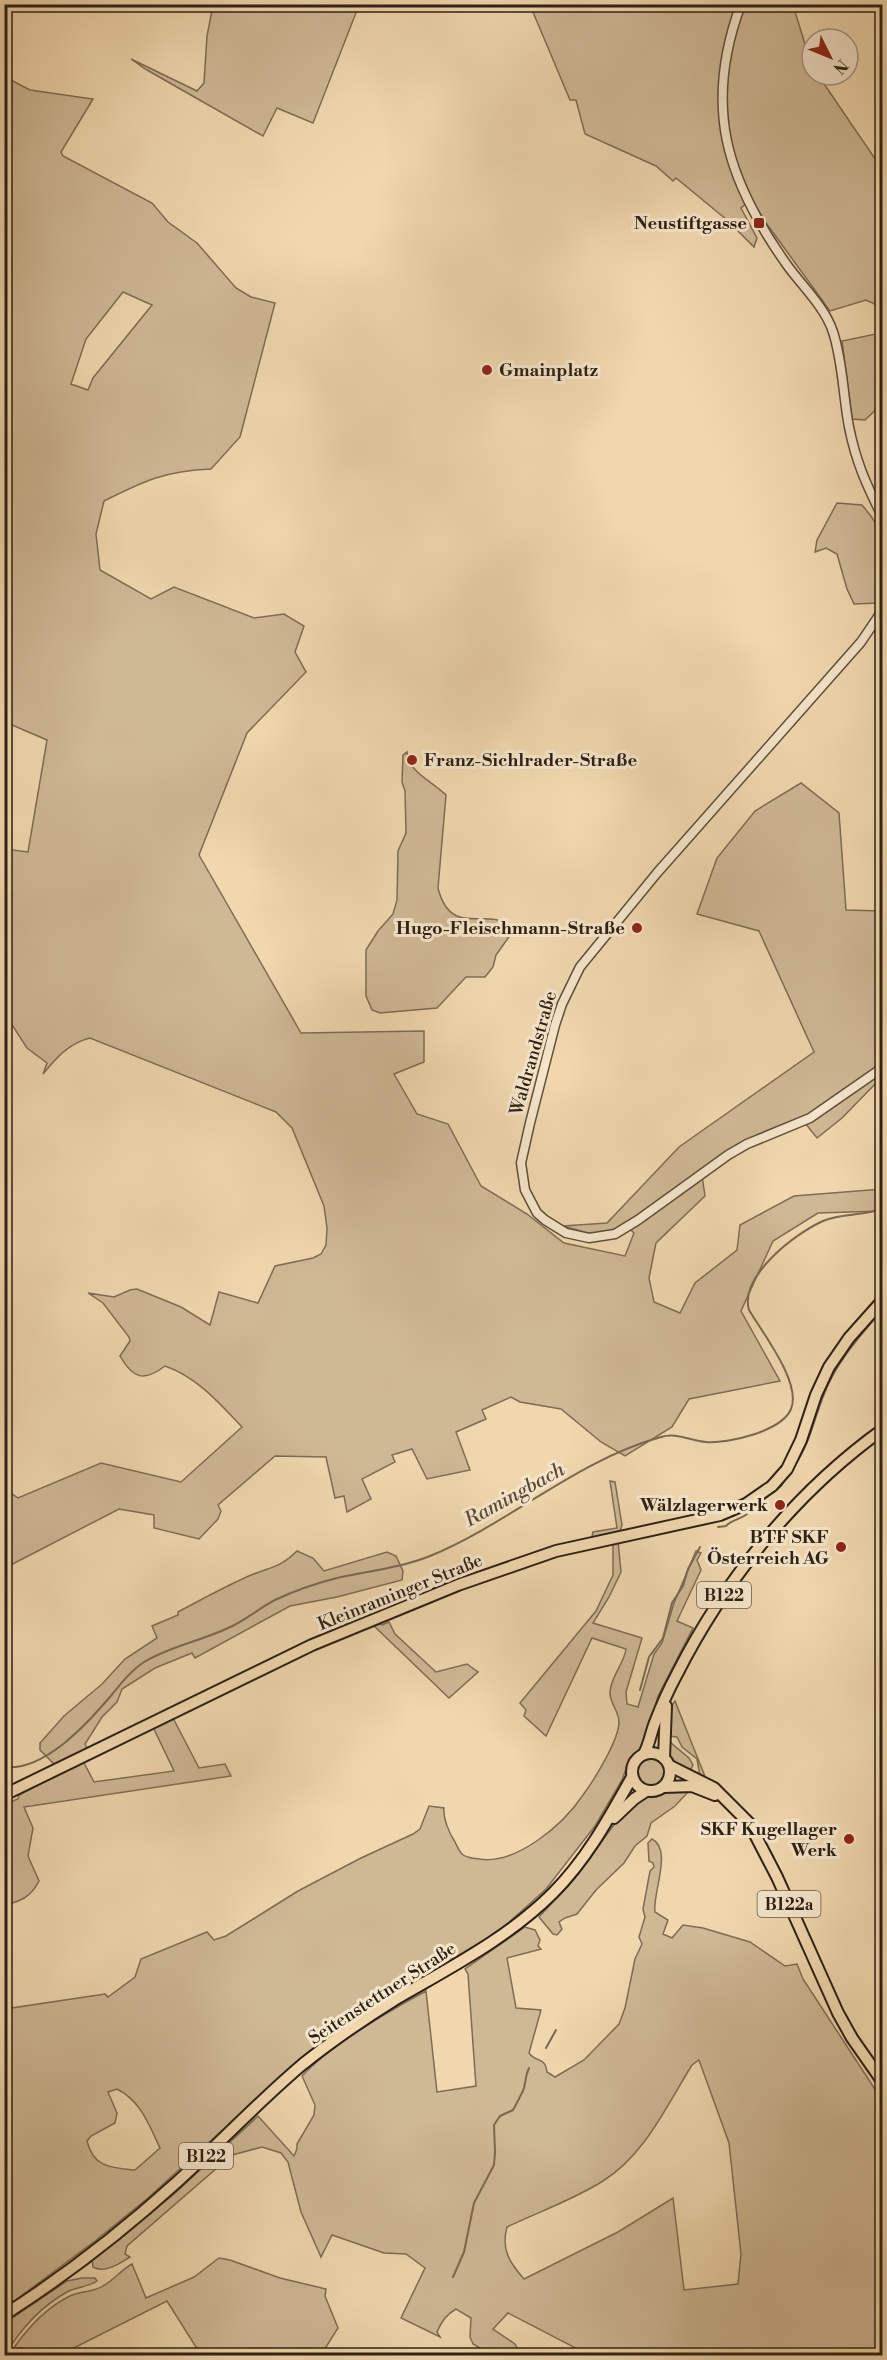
<svg xmlns="http://www.w3.org/2000/svg" width="887" height="2360" font-family="'Libre Bodoni',serif">
	<rect width="100%" height="100%" fill="#f0d7ae"/>
	<filter id="stains"><feTurbulence type="fractalNoise" baseFrequency=".00333" numOctaves="4"/><feColorMatrix values="0 0 0 0 .2 0 0 0 0 .09 0 0 0 0 .02 0 0 0 .5 -.17"/></filter>
	<radialGradient id="worn" r=".72"><stop offset=".6" stop-color="#630" stop-opacity="0"/><stop offset="1" stop-color="#630" stop-opacity=".3"/></radialGradient>
	<g fill="#cfb894" stroke="#7e6c54" stroke-width="1.5" fill-rule="evenodd">
		<path d="M213 5H359L313 123 277 108 263 136 147 70 131 59 197 91 204 83 207 36Z"/>
		<path d="M528 5H793L812 67V75H818L882 169V404L865 420 852 419 842 341 881 333 877 305 866 300 830 311 764 220 752 199 741 208 757 238 754 247 727 220 676 178 673 181 656 166 585 134 576 100H570L530 5Z"/>
		<path d="M5 77 30 90 93 99 61 152 63 156 152 203 168 222 197 243 236 288 251 297 275 303 240 437 211 469C164 471 144 481 104 501L96 534 100 570 151 599 174 587 254 618 284 614 304 626 295 652 306 672 247 733 199 855 301 1033 424 1031V1062L394 1074 417 1114 448 1124 481 1186 527 1214 564 1243 625 1256 634 1233 625 1225 599 1236 563 1226 607 1223 679 1147 814 1052 759 931 697 914 717 858 755 811 801 783 839 813 846 910 882 911V1077L842 1118 817 1138 801 1118 701 1169 705 1196 656 1243 649 1278 654 1302 680 1313 695 1283 737 1250 740 1225 794 1196 882 1189V1211L818 1213 773 1241 741 1311 780 1381 689 1399 672 1427 625 1456 601 1442 561 1409 520 1402 511 1397 482 1410 486 1419 456 1432 470 1470 427 1479 412 1449 392 1455 395 1462 362 1479 371 1499 347 1512 344 1496 335 1498 326 1457 275 1456 218 1505 221 1511 218 1519 199 1539 154 1528V1515L119 1509 5 1568V1489L18 1498 101 1463 181 1482 242 1427C219 1403 197 1377 165 1366 144 1382 133 1379 120 1356L130 1341 129 1337 103 1303 88 1293 114 1297 130 1290 137 1289 181 1307 210 1325 219 1292 258 1303 275 1266 313 1258 321 1254 326 1245 327 1228 324 1206 292 1128 276 1112 90 1038C69 1043 56 1058 43 1074L47 1063 27 1048 5 1014V932L12 895 10 875 5 861V849L28 852 47 740 5 722ZM123 292 152 305 93 378 88 390 71 384 86 339Z"/>
		<path d="M837 503 862 505C867 511 873 518 876 524 887 545 885 582 878 603L854 604 847 589 837 554 826 548 815 552 817 540Z"/>
		<path d="M407 752C408 772 432 781 446 795L438 888C452 945 499 898 511 934L496 955 493 967 485 977H466L437 1008 380 1013 372 1010 366 996V950L378 931 393 914 397 900 398 851 406 833 405 791 402 782 403 755Z"/>
		<path d="M610 1481 615 1482 622 1525 620 1531 592 1537 593 1532 617 1528Z"/>
		<path d="M618 1541 621 1572 609 1597 593 1623 642 1638 626 1692 627 1704 638 1707 654 1654 662 1643 674 1603 696 1551 701 1553 697 1560 701 1570 677 1621 693 1628 658 1696 646 1741 628 1763 622 1780 595 1826 546 1889 505 1926 484 1940 345 2024 288 2070 148 2198 95 2241 5 2308V2009L105 1994 108 1997 135 1977 141 1959 207 1932 214 1940 226 1936 298 1891 361 1858 413 1834 420 1829 429 1806 444 1808C443 1818 449 1833 455 1842 457 1846 459 1851 462 1854 466 1858 473 1858 479 1859 516 1865 563 1825 583 1795 594 1780 619 1740 619 1722 619 1711 609 1702 610 1692 611 1676 624 1664 626 1649L592 1638 546 1736 524 1716 526 1710 520 1703 596 1611 613 1575V1542ZM117 2089C141 2101 149 2125 160 2148L135 2170C113 2168 93 2168 87 2141L91 2136 115 2123 117 2113 108 2092Z"/>
		<path d="M297 1551 313 1558 324 1571 387 1552 396 1556 403 1571 402 1580 337 1597 290 1606 195 1658 192 1653 155 1668 122 1689 117 1702 102 1717 85 1744 88 1750 55 1765 40 1750V1743L64 1716 102 1684 125 1659 157 1638 152 1626 178 1615V1612C202 1599 226 1586 251 1575 271 1567 281 1567 297 1551Z"/>
		<path d="M389 1622 395 1634 436 1672 467 1664 478 1672 449 1698 372 1624 379 1623 382 1625Z"/>
		<path d="M675 1701 706 1779 700 1776 697 1759 682 1747 677 1737 669 1736 670 1742 689 1758 693 1765 690 1771C683 1769 673 1765 670 1758 663 1744 665 1712 675 1701Z"/>
		<path d="M173 1718 199 1768 225 1764 231 1776 24 1807 33 1828 28 1856 39 1881C31 1897 21 1901 5 1905V1804L18 1799 19 1795 83 1761 94 1782 174 1771 153 1727Z"/>
		<circle cx="651" cy="1772" r="14"/>
		<path d="M671 1790H688V1792L675 1806 651 1823 647 1836 635 1846 624 1863 596 1890 577 1914 565 1918 559 1922 562 1929 557 1935 553 1934 539 1917 575 1878 619 1818 645 1797Z"/>
		<path d="M652 1839C673 1849 652 1894 655 1912L668 1920 663 1934 672 1938 683 1925 703 1928 750 1942 785 1966 797 1964 803 1979 882 2100V2355H589L508 2313 493 2329 515 2344 521 2355H492L473 2344 470 2337 471 2318 456 2309C447 2314 441 2322 437 2332L440 2337 401 2318 425 2268 406 2254 384 2253 332 2235 321 2257 301 2212 288 2162 281 2153 262 2147 232 2155 127 2246 125 2254 130 2257C120 2263 105 2274 93 2267L92 2260 173 2195 258 2116 294 2156 297 2149V2144L314 2115 315 2105 302 2076C332 2044 387 2012 426 1991L437 2092 476 2086 468 1974 465 1969 525 1927 535 1930 540 1940 538 1946 541 1949 507 1958 516 2008 541 2010 529 2053C536 2063 545 2056 547 2072L555 2077 584 2060 619 2024 625 2008 635 1959 642 1944 639 1937 645 1917 643 1909 650 1871 654 1867 653 1863 649 1861 648 1843ZM699 2060 729 2143 741 2254 738 2284 684 2290 673 2198 618 2232 524 2279C509 2262 501 2249 507 2227 538 2212 573 2200 603 2181 645 2155 667 2105 692 2065Z"/>
		<path d="M219 2258 230 2260 280 2278 326 2289 325 2296 338 2328 321 2355H201L167 2301 60 2355H9C24 2332 46 2307 72 2295 82 2291 94 2292 103 2286 114 2280 121 2270 132 2264L146 2298 194 2277Z"/>
		<path d="M82 2278H95L97 2281C88 2287 77 2287 67 2292 40 2307 20 2330 5 2355V2323L67 2281Z"/>
	</g>
	<g fill="none" stroke-linecap="round" stroke-linejoin="round">
		<g stroke="#7a6950" stroke-width="2">
			<path d="M794 1466C810 1444 814 1418 824 1394 836 1362 860 1336 882 1310"/>
			<path d="M751 1509 781 1486 786 1478"/>
			<path d="M718 1527 726 1526C732 1519 744 1519 749 1512"/>
			<path d="M640 1690 649 1657 663 1638 672 1603 683 1586 688 1569 700 1547"/>
			<path d="M4 1767C43 1772 86 1725 109 1698 120 1685 130 1671 144 1662 170 1646 201 1641 228 1628 245 1621 259 1608 275 1600 294 1591 317 1583 337 1578 368 1571 400 1568 430 1556 510 1523 577 1460 661 1437 676 1432 691 1441 706 1442 728 1444 782 1431 791 1409 802 1383 762 1332 749 1310 739 1276 796 1233 823 1221 842 1213 863 1216 882 1209"/>
			<path d="M546 2048 556 2030"/>
			<path d="M453 2277 464 2252 474 2203 494 2165 495 2152 494 2125 500 2116 513 2110C515 2106 523 2092 524 2088 526 2081 525 2076 529 2068"/>
		</g>
		<g stroke="#5e4e3a" stroke-width="11">
			<g id="minor">
				<path d="M741 4C703 106 726 179 787 265 802 286 825 307 833 332 843 362 843 396 849 427 856 462 866 484 882 516"/>
				<path d="M882 611 861 642 657 873 580 967 562 1004 555 1025 530 1123 521 1163 525 1190 537 1213 545 1220 566 1233 589 1238 615 1234 638 1220 728 1155 747 1144 810 1118 882 1068"/>
			</g>
		</g>
		<g stroke="#2d2013" stroke-width="14">
			<g id="major">
				<circle cx="651" cy="1772" r="19"/>
				<path d="M644 1754C650 1743 651 1731 656 1720 662 1704 669 1689 677 1674 725 1579 796 1492 882 1430"/>
				<path d="M664 1758 666 1706"/>
				<path d="M670 1766 714 1788 749 1823 777 1877 838 2013 852 2038 882 2081"/>
				<path d="M664 1787 692 1786 715 1795"/>
				<path d="M4 1795 312 1645 458 1585 556 1551 720 1515 746 1504 772 1486 787 1469 801 1440 816 1395 829 1367 849 1338 882 1301"/>
				<path d="M614 1818 634 1799 646 1791"/>
				<path d="M4 2315C65 2276 124 2230 177 2182 220 2143 259 2101 303 2064 333 2040 364 2019 396 1999 451 1967 508 1938 553 1893 587 1859 609 1818 632 1777"/>
			</g>
		</g>
		<use href="#minor" stroke="#f5e5ca" stroke-width="8"/>
		<use href="#major" stroke="#f0d7ae" stroke-width="10"/>
	</g>
	<g fill="#8f2418" stroke="#f5e5ca" stroke-width="2">
		<rect x="753" y="217" width="12" height="12" rx="3"/>
		<circle cx="487" cy="370" r="6"/>
		<circle cx="412" cy="760" r="6"/>
		<circle cx="637" cy="928" r="6"/>
		<circle cx="780" cy="1505" r="6"/>
		<circle cx="841" cy="1547" r="6"/>
		<circle cx="849" cy="1839" r="6"/>
	</g>
	<g text-anchor="middle" stroke-width="6" stroke-linejoin="round" paint-order="stroke">
		<g fill="#f5e5ca" stroke="#695b4a" stroke-width="1.5">
			<rect x="697" y="1582" width="54" height="26" rx="4.5"/>
			<rect x="757.5" y="1891" width="63" height="26" rx="4.5"/>
			<rect x="179" y="2143" width="54" height="26" rx="4.5"/>
		</g>
		<g font-size="16" font-weight="bold" fill="#2d2013">
			<text x="724" y="1601">B122</text>
			<text x="789" y="1910">B122a</text>
			<text x="206" y="2162">B122</text>
		</g>
		<g font-size="18" font-weight="bold" fill="#2d2013" stroke="#f5e5ca" text-anchor="end">
			<text x="747" y="229">Neustiftgasse</text>
			<text x="499" y="376" text-anchor="start">Gmainplatz</text>
			<text x="424" y="766" text-anchor="start">Franz-Sichlrader-Straße</text>
			<text x="625" y="934">Hugo-Fleischmann-Straße</text>
			<text x="768" y="1511">Wälzlagerwerk</text>
			<text x="829" y="1543">BTF SKF<tspan x="829" dy="21">Österreich AG</tspan></text>
			<text x="837" y="1835">SKF Kugellager<tspan x="837" dy="21">Werk</tspan></text>
		</g>
		<g font-size="18" fill="#2d2013" stroke="#f5e5ca">
			<text transform="translate(533 1053) rotate(-74)" y="6">Waldrandstraße</text>
			<text transform="translate(400 1592) rotate(-22)" y="6">Kleinraminger Straße</text>
			<text transform="translate(382 1993) rotate(-33)" y="6">Seitenstettner Straße</text>
		</g>
		<g font-size="20" font-style="italic" fill="#5a4a37" stroke="#f5e5ca">
			<text transform="translate(514 1494) rotate(-29)" y="7">Ramingbach</text>
		</g>
	</g>
	<rect width="887" height="2360" fill="none" stroke="#f0d7ae" stroke-width="24"/>
	<rect x="6" y="6" width="875" height="2348" fill="none" stroke="#2d2013" stroke-width="3"/>
	<rect x="12" y="12" width="863" height="2336" fill="none" stroke="#2d2013" stroke-width="1.5"/>
	<g transform="translate(830 57) rotate(133)"><circle r="28" fill="#f5e5ca" stroke="#a59681" stroke-width="1.5"/>
	<path d="M0-4.5L10 22L0 15L-10 22Z" fill="#8f2418"/>
	<text y="-9" font-size="16" font-weight="bold" text-anchor="middle" fill="#2d2013">N</text>
	</g>
	<rect width="100%" height="100%" filter="url(#stains)"/>
	<rect width="100%" height="100%" fill="url(#worn)"/>
</svg>
